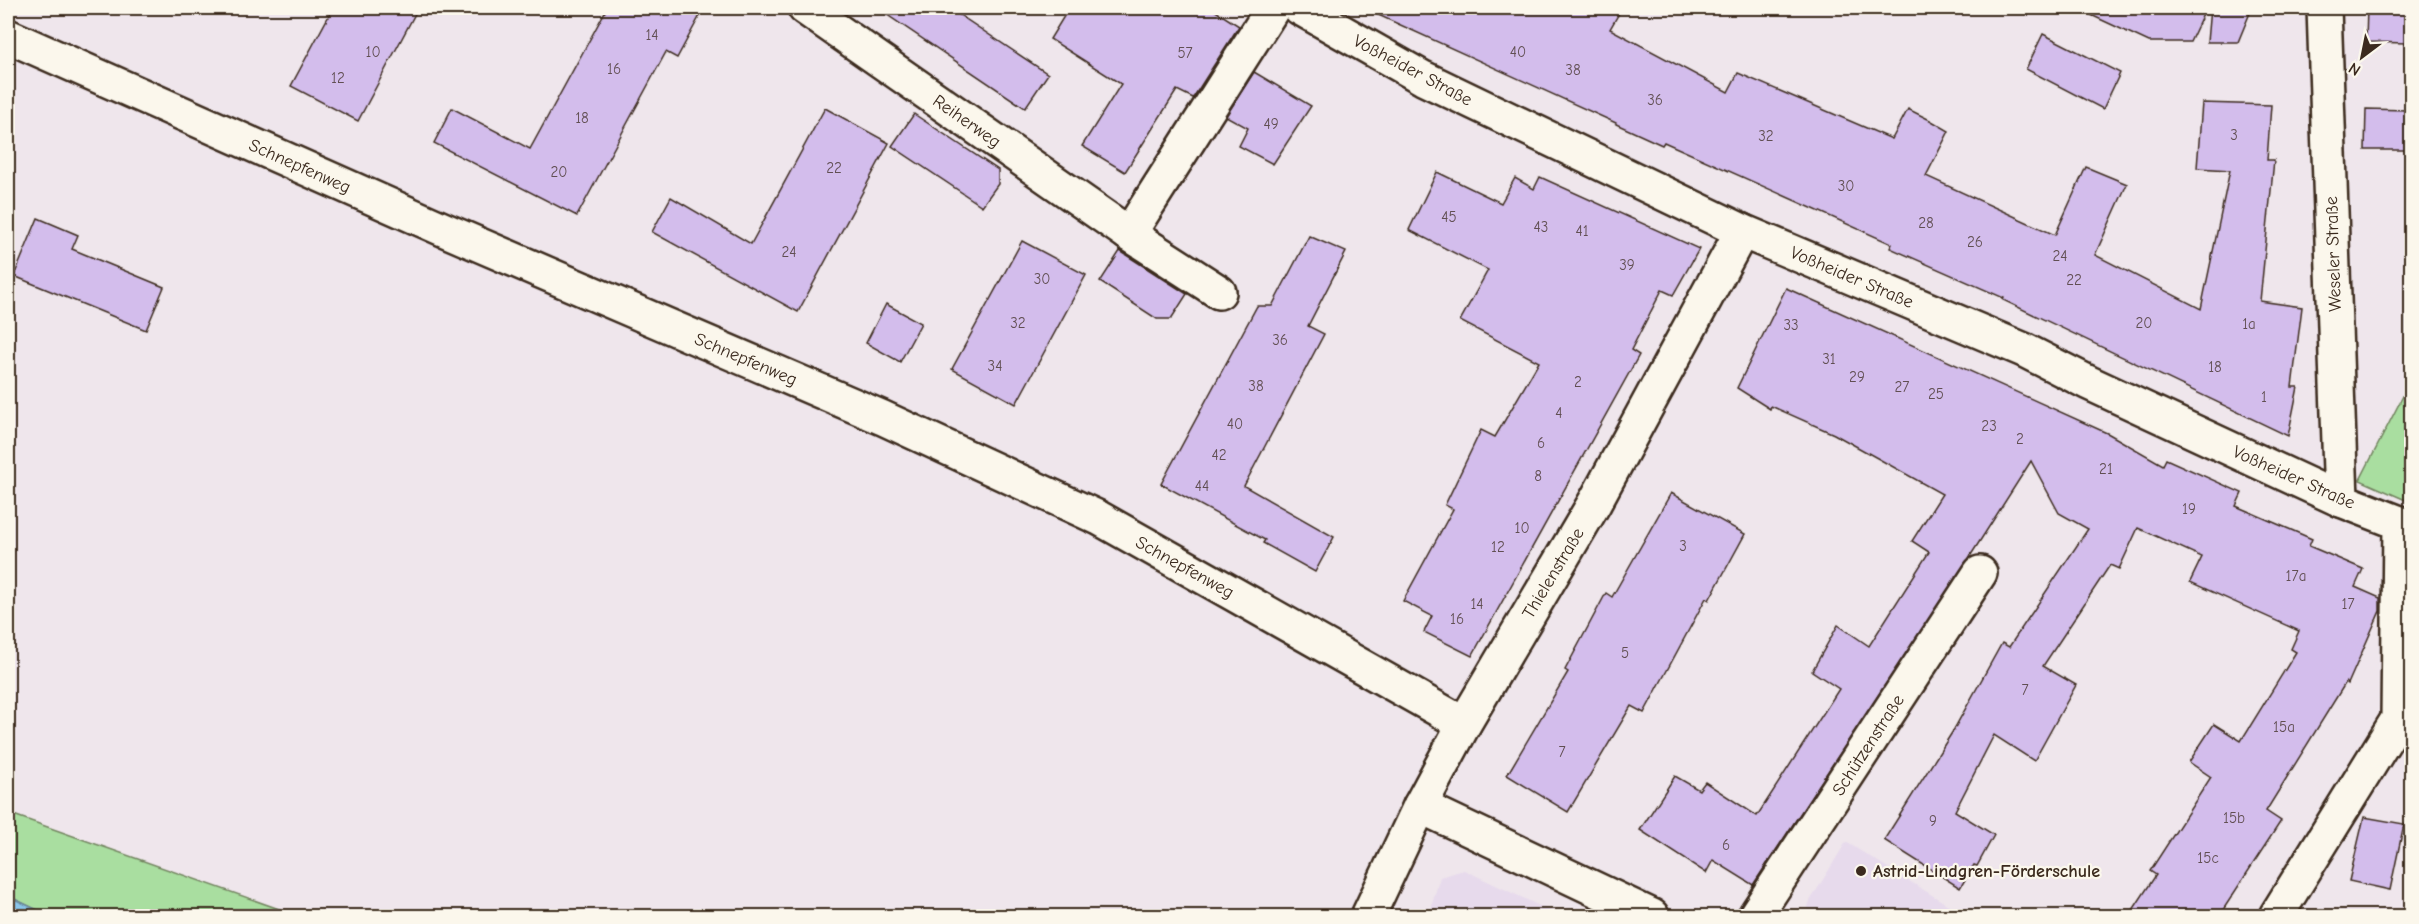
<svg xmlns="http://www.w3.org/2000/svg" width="2419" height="924" font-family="'Comic Neue',sans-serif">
	<rect width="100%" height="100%" fill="#efe6ec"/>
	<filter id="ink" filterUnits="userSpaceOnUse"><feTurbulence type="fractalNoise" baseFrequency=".0167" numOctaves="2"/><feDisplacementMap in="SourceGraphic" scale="12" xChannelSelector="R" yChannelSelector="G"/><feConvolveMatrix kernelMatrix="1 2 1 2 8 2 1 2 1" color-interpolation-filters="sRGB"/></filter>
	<g filter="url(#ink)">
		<g fill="#e7daec">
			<path d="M2411 370V502L2408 501Z"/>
			<path d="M2411 718 2412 916H2409L2411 728Z"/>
			<path d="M1846 842 1966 916H1805L1810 901Z"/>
			<path d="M1464 870 1561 916H1432V904L1440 877Z"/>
		</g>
		<g fill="#a9dea0" stroke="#72845f" stroke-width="1.5">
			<path d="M2411 8 2412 370 2408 501 2360 480 2406 390Z"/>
			<path d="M8 813 299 916H50L8 896Z"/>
		</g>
		<path fill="#8ac5e9" stroke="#6a8798" stroke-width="1.5" d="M8 896 50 916H8Z"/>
		<g fill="#d3bdec" stroke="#3b2a1e" stroke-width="1.5">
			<path d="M333 8H418L358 121 291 86Z"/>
			<path d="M607 8H704L677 58 666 52 577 216 434 143 452 108 530 149Z"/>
			<path d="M877 8H949L1048 74 1025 108Z"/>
			<path d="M1069 8H1211L1239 26 1193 98 1177 90 1125 172 1082 146 1121 84 1050 39Z"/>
			<path d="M1363 8H1622L1610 29 1728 92 1738 73 1892 139 1908 109 1930 120 1949 131 1926 176 2055 235 2086 167 2127 184 2095 255 2201 309 2230 170 2197 168 2202 103 2271 105 2267 160H2274L2260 301 2302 307 2292 387H2298L2288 436 2003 300 2004 298 1890 248 1892 244 1664 142 1662 145 1616 124V123Z"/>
			<path d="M2076 8H2206L2190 42H2149Z"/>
			<path d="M2210 8H2252L2238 42H2207Z"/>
			<path d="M2367 8H2408V43L2366 42Z"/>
			<path d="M2043 34 2120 73 2103 109 2026 69Z"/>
			<path d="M1254 72 1311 106 1273 164 1239 146 1248 128 1226 116Z"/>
			<path d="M825 108 889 143 798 312 652 232 671 197 751 244Z"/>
			<path d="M2366 109 2407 110V150H2365Z"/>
			<path d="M914 114 998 170V184L982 206 892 146Z"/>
			<path d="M1437 172 1501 203 1515 178 1534 189 1540 177 1699 249 1673 295 1662 290 1631 350 1639 355 1472 656 1424 632 1432 616 1403 601 1453 509 1445 505 1481 430 1495 437 1539 362 1460 321 1488 270 1409 230Z"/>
			<path d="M38 218 78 235 72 249 164 287 146 330 14 276Z"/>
			<path d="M1309 236 1346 252 1308 326 1324 334 1244 486 1334 537 1315 572 1263 543 1265 540 1161 484 1257 306H1272Z"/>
			<path d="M1022 241 1086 275 1016 404 952 369Z"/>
			<path d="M1120 251 1187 294 1171 319H1157L1100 282Z"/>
			<path d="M1786 288 2109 434 2163 465 2166 459 2242 493 2236 506 2312 539 2309 546 2363 569 2355 587 2380 598V611L2348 684 2346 682 2266 811 2281 821 2219 916H2129L2156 875 2150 871 2211 777 2189 762 2214 724 2241 741 2296 652 2291 649 2299 631 2190 582 2202 557 2138 528 2119 569 2110 565 2043 666 2076 685 2034 761 1994 735 1955 811 1994 835 1977 866 1974 865 1960 888 1884 840 1953 731 2002 643 2009 647 2088 529 2059 513 2031 461 1969 558 1753 885 1713 860 1706 873 1640 830 1675 776 1699 790 1705 782 1757 816 1839 689 1812 671 1838 625 1869 646 1929 552 1912 541 1942 494 1834 434 1771 406 1770 409 1737 388Z"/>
			<path d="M886 304 921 323 900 362 866 343Z"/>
			<path d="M1671 493 1745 534 1709 600 1706 598 1644 713 1631 706 1568 812 1507 775 1568 672 1565 670 1606 593 1612 597Z"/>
			<path d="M2364 817 2404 824 2390 890 2349 881Z"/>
		</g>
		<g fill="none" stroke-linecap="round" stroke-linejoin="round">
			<g stroke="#3b2a1e" stroke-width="38">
				<g id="minor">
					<path d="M805 8 1129 234 1219 292"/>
					<path d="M1300 8 1423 78 1742 231 2024 350 2089 383 2341 500 2400 523 2412 531"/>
					<path d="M2324 8 2341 500"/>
					<path d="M8 36 445 230 883 418 1099 518 1464 724"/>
					<path d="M1129 234 1273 8"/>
					<path d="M1420 806 1652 916"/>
					<path d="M1368 916 1420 806 1464 724 1595 502 1742 231"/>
					<path d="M1755 916 1980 573"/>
					<path d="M2276 916 2398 719 2400 523"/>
				</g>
			</g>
			<use href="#minor" stroke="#fbf7ec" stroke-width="33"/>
		</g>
	</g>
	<circle fill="#3b2a1e" stroke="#fbf7ec" stroke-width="2" cx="1861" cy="871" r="6"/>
	<g text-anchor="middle" stroke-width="4.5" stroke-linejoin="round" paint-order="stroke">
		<g font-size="15" fill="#614f52">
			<text x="652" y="40">14</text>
			<text x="373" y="57">10</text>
			<text x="1518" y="57">40</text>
			<text x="1185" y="58">57</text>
			<text x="614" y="74">16</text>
			<text x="1573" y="75">38</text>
			<text x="338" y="83">12</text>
			<text x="1655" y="105">36</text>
			<text x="582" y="123">18</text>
			<text x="1271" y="129">49</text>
			<text x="2234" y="140">3</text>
			<text x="1766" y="141">32</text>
			<text x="834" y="173">22</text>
			<text x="559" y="177">20</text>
			<text x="1846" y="191">30</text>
			<text x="1449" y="222">45</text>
			<text x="1926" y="228">28</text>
			<text x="1541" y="232">43</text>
			<text x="1582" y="236">41</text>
			<text x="1975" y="247">26</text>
			<text x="789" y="257">24</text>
			<text x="2060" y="261">24</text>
			<text x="1627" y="270">39</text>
			<text x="1042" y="284">30</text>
			<text x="2074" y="285">22</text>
			<text x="1018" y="328">32</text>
			<text x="2144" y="328">20</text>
			<text x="2249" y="329">1a</text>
			<text x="1791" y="330">33</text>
			<text x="1280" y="345">36</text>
			<text x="1829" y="364">31</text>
			<text x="995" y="371">34</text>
			<text x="2215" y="372">18</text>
			<text x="1857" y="382">29</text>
			<text x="1578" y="387">2</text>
			<text x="1256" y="391">38</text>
			<text x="1902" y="392">27</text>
			<text x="1936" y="399">25</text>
			<text x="2264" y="402">1</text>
			<text x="1559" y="418">4</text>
			<text x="1235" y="429">40</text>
			<text x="1989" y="431">23</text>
			<text x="2020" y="444">2</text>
			<text x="1541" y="448">6</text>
			<text x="1219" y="460">42</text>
			<text x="2106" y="474">21</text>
			<text x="1538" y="481">8</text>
			<text x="1202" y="491">44</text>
			<text x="2189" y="514">19</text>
			<text x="1522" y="533">10</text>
			<text x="1683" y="551">3</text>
			<text x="1498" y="552">12</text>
			<text x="2296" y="581">17a</text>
			<text x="1477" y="609">14</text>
			<text x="2348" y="609">17</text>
			<text x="1457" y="624">16</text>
			<text x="1625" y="658">5</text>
			<text x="2025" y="695">7</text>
			<text x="2284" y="732">15a</text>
			<text x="1562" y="757">7</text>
			<text x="2234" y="823">15b</text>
			<text x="1933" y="826">9</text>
			<text x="1726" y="850">6</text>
			<text x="2208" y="863">15c</text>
		</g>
		<g font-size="18" fill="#3b2a1e" stroke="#fbf7ec">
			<text transform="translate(1413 70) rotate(28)" y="6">Voßheider Straße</text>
			<text transform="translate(967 121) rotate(35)" y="6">Reiherweg</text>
			<text transform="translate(300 166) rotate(24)" y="6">Schnepfenweg</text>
			<text transform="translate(2333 254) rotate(-92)" y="6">Weseler Straße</text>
			<text transform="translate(1852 277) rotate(23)" y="6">Voßheider Straße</text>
			<text transform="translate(746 359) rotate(23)" y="6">Schnepfenweg</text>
			<text transform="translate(2294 477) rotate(24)" y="6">Voßheider Straße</text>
			<text transform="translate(1185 567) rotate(29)" y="6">Schnepfenweg</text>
			<text transform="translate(1553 573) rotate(-59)" y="6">Thielenstraße</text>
			<text transform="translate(1868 745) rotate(-57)" y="6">Schützenstraße</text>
		</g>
		<g font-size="18" font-weight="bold" fill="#3b2a1e" stroke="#fbf7ec" text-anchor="start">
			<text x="1873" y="877">Astrid-Lindgren-Förderschule</text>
		</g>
	</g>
	<rect width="2419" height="924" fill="none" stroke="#fbf7ec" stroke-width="30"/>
	<rect x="15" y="15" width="2389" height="894" fill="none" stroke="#3b2a1e" stroke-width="2" filter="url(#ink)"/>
	<g transform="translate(2362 57) rotate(212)" stroke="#fbf7ec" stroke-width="4.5" paint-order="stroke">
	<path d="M0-4.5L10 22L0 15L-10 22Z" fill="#3b2a1e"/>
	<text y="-9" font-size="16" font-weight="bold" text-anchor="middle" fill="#3b2a1e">N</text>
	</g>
</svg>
